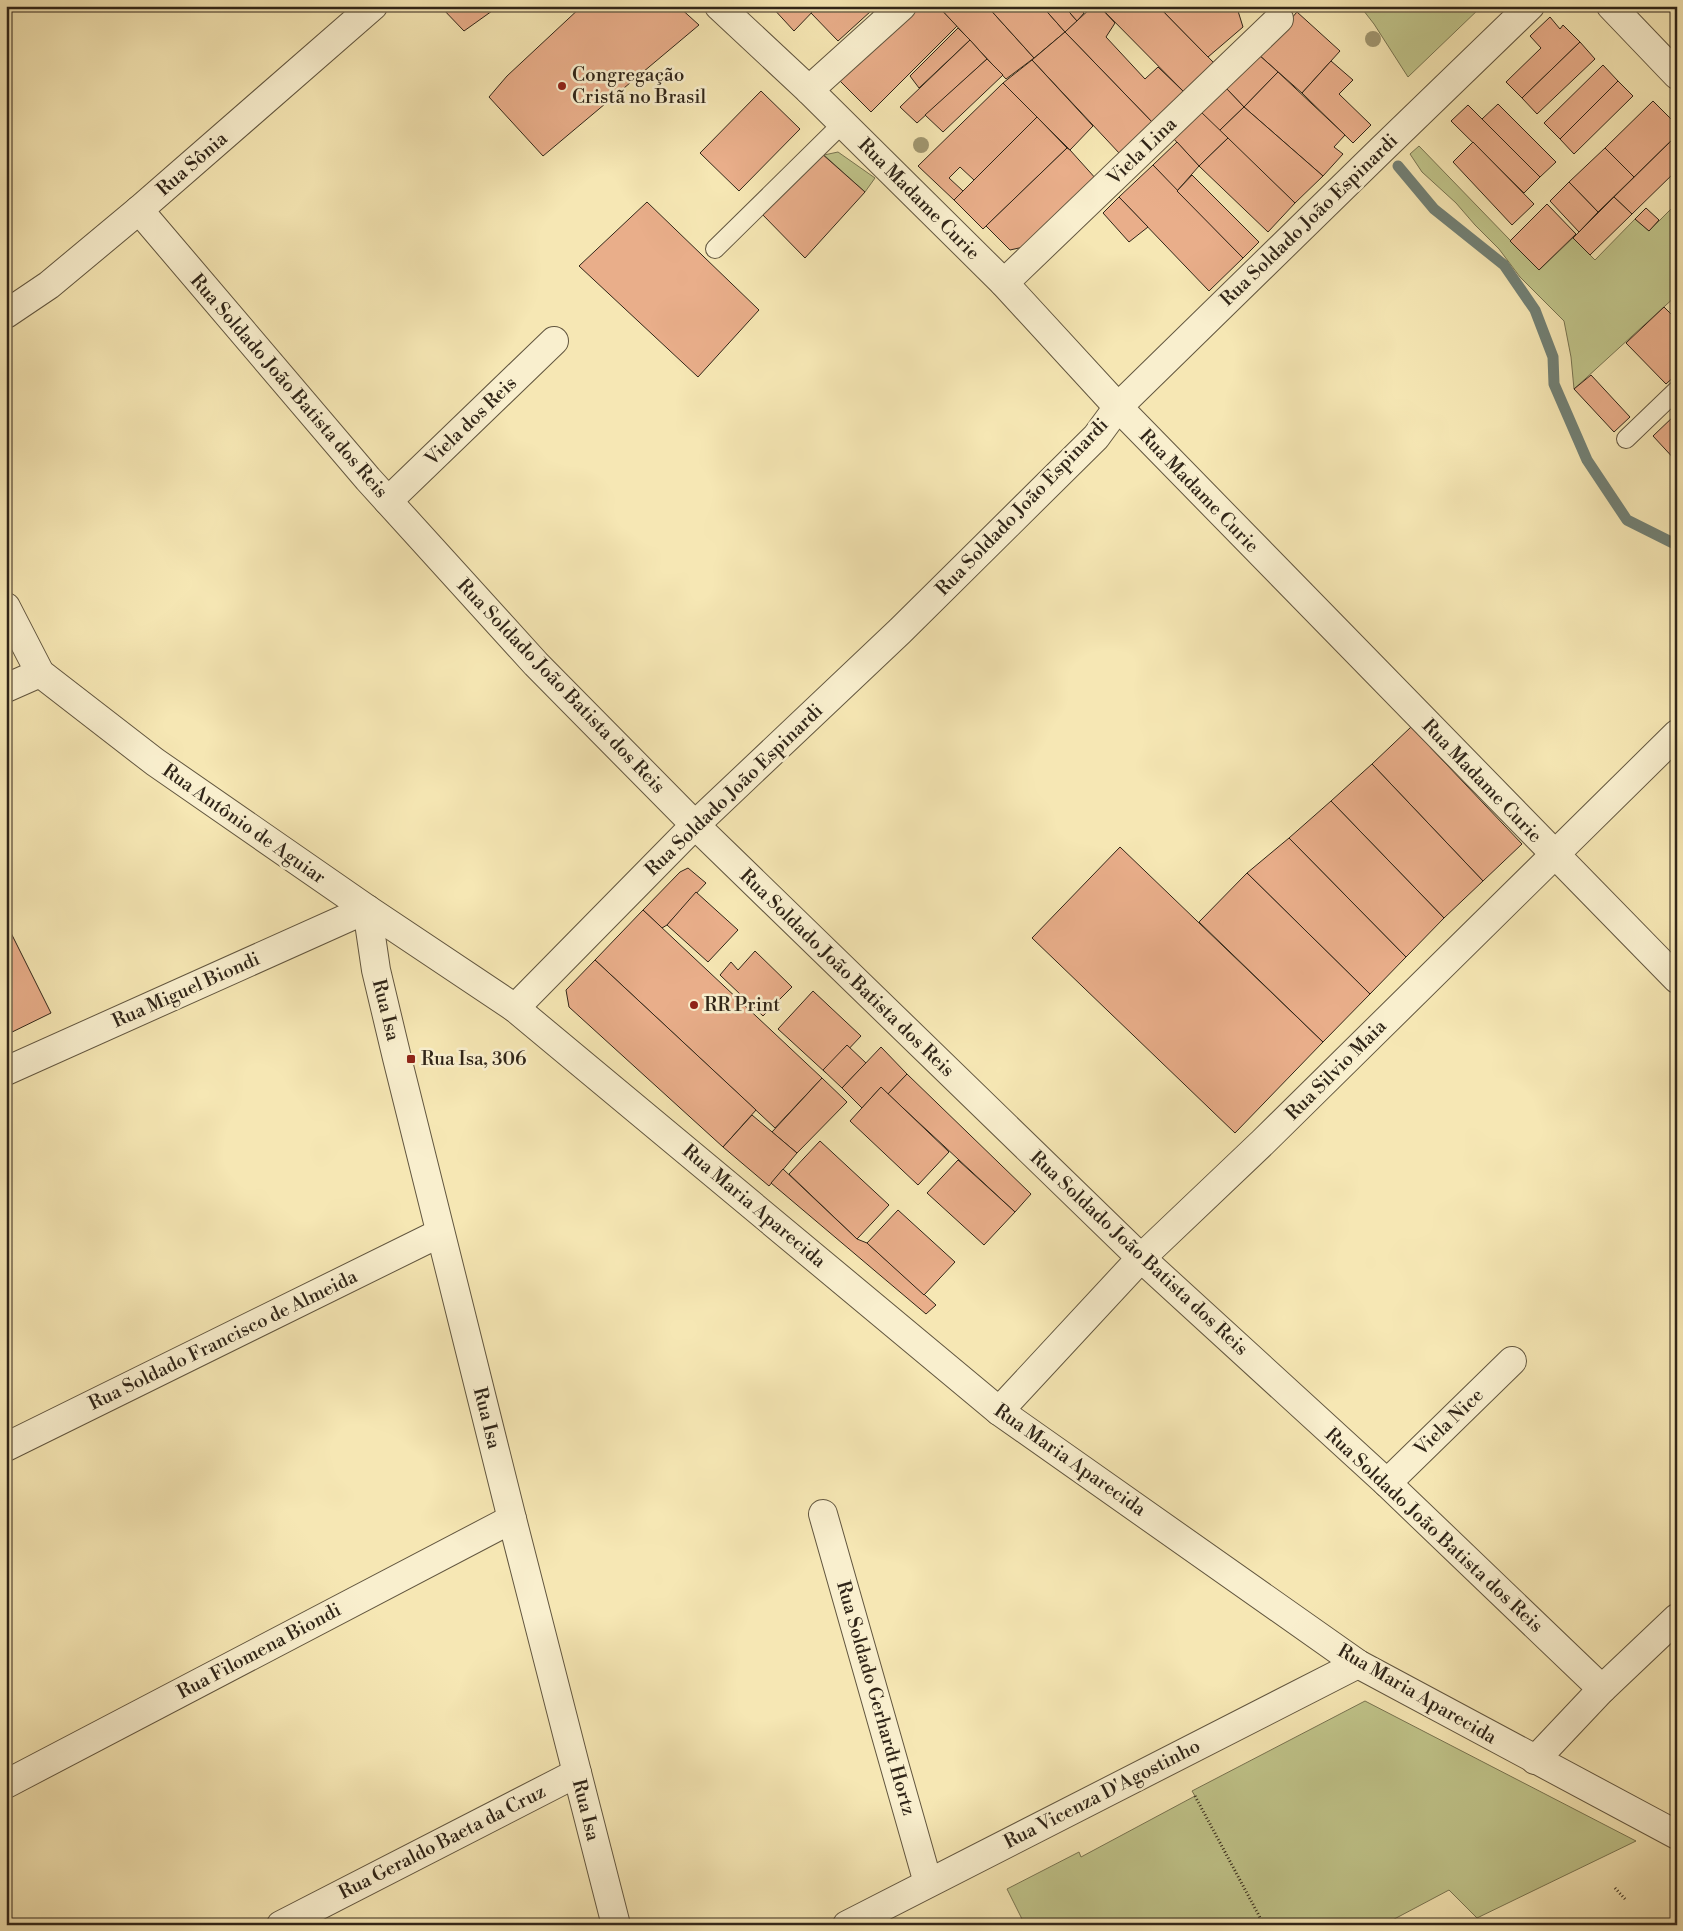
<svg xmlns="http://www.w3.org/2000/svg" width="1683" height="1931" font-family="'Libre Bodoni',serif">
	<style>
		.green { fill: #c0c48a; stroke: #787451 }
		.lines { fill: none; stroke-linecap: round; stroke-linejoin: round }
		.stream { stroke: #728176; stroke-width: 11 }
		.building { fill: #e9ae8a; stroke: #302518 }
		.service-casing { stroke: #62563f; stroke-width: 20 }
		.minor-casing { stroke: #62563f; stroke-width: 30 }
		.path { stroke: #302518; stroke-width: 3; stroke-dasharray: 1 2.5; stroke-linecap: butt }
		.service { stroke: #f9efce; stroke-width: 18 }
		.minor { stroke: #f9efce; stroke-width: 28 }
		.tree { fill: #a19771 }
		.poi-dot { fill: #8f2418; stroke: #f9efce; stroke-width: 2 }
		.labels { text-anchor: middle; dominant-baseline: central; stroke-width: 5; stroke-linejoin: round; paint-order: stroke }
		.poi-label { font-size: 19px; fill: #302518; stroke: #f9efce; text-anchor: start }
		.street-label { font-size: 19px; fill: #302518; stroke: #f9efce }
	</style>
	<rect width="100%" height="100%" fill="#f6e7b4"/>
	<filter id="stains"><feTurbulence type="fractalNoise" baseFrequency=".004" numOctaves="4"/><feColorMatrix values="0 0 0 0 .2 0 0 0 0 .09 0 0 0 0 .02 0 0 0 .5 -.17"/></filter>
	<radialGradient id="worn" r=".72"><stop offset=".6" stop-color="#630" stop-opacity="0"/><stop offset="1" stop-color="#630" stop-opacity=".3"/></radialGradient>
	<!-- green -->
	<g class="green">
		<polygon points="1360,6 1482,6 1408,77 1374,24"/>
		<polygon points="1419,146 1539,270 1573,238 1595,260 1635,219 1649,231 1677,203 1677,295 1574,389 1571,357 1564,321 1520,277 1499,249 1475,225 1456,203 1422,172 1410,154"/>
		<polygon points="838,152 875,178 865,192 824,155"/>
		<polygon points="1365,1701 1636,1841 1477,1918 1449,1890 1383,1925 1025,1925 1007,1889 1079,1852 1081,1857 1195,1796 1192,1791"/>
	</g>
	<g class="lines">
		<!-- stream -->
		<polyline class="stream" points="1398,166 1434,209 1504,265 1535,310 1553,357 1554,384 1587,460 1627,520 1677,545"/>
	</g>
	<!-- building -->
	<g class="building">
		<polygon points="440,6 499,6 464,31"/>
		<polygon points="582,6 678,6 699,25 543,156 489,97 507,76"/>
		<polygon points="771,6 818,6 794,31"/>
		<polygon points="818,6 888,6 877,17 871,11 838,41 811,13"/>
		<polygon points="915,6 938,6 957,26 871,112 840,81"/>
		<polygon points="938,6 987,6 1034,58 1006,79"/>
		<polygon points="987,6 1042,6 1065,32 1034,58"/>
		<polygon points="1042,6 1064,6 1077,21 1065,32"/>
		<polygon points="1064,6 1078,6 1084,13 1077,21"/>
		<polygon points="1093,6 1099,6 1115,23 1106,37 1145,79 1158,67 1185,93 1153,123 1065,32"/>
		<polygon points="1099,6 1158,6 1215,64 1185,93"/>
		<polygon points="1158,6 1247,6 1238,11 1243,27 1208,57"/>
		<polygon points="1297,12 1340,51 1302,93 1259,55"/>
		<polygon points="1550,17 1560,29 1563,25 1580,42 1522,98 1506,82 1541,48 1530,36"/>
		<polygon points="958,28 970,40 919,88 910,76"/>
		<polygon points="1065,32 1153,123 1120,154 1032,60"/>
		<polygon points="970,40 987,59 917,123 900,107"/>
		<polygon points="1580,42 1595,59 1537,114 1522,98"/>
		<polygon points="1259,55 1278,72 1244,107 1226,88"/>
		<polygon points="987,59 1003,75 943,132 925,115"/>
		<polygon points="1032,60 1093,126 1070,150 1003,83"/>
		<polygon points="1331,61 1353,80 1339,94 1371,125 1353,143 1302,93"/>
		<polygon points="1603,65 1618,81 1560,139 1544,123"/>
		<polygon points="1278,72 1345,135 1334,147 1343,154 1323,176 1244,107"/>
		<polygon points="1618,81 1633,96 1574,154 1560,139"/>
		<polygon points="1003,83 1037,117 974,180 960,167 949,178 963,191 954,200 918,166"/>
		<polygon points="1226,88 1244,107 1219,131 1201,113"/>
		<polygon points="761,91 800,129 739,191 700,153"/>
		<polygon points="1653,101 1677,125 1677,135 1634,177 1605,148"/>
		<polygon points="1498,104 1556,162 1540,177 1482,119"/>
		<polygon points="1468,105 1540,177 1524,193 1451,121"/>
		<polygon points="1244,107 1323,176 1295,203 1219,131"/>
		<polygon points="1200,111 1228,138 1199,166 1172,137"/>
		<polygon points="1037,117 1067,148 983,229 954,200"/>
		<polygon points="1228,138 1295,203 1268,232 1199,166"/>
		<polygon points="1674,138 1677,141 1677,170 1632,214 1614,197"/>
		<polygon points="1177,142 1199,166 1177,191 1153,165"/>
		<polygon points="1473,142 1534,204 1512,225 1453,162"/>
		<polygon points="1067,148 1070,150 1097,180 1028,246 1010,250 986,226"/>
		<polygon points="1605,148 1634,177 1598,212 1569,182"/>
		<polygon points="821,153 865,192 805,258 760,212"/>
		<polygon points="1153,165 1243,258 1209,291 1119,197"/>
		<polygon points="1192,175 1259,242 1243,258 1177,191"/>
		<polygon points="1569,182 1598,212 1579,232 1550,201"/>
		<polygon points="1119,197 1148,227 1129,242 1103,213"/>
		<polygon points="1614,197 1632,214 1590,255 1573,238"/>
		<polygon points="647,202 759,310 698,377 579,266"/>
		<polygon points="1547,204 1576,234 1539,270 1510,241"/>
		<polygon points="1646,208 1659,220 1649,231 1635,219"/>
		<polygon points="1664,307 1677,320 1677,374 1666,384 1626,343"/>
		<polygon points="1591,375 1630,417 1614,432 1574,389"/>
		<polygon points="1675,415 1677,418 1677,462 1653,436"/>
		<polygon points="1411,727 1522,844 1483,881 1372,764"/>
		<polygon points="1372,764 1483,881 1444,918 1331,801"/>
		<polygon points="1331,801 1444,918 1406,957 1289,838"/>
		<polygon points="1289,838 1406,957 1370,994 1247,873"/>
		<polygon points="1120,847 1323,1042 1235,1133 1032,938"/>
		<polygon points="688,868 706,883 667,925 662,928 643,910 680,872"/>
		<polygon points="1247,873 1370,994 1323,1042 1199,922"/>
		<polygon points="696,892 738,930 708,962 667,925"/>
		<polygon points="643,910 822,1078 775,1128 595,960"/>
		<polygon points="6,923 51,1013 6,1035"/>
		<polygon points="755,951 792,987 763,1016 720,975 731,962 738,970"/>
		<polygon points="595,960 756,1110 723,1147 569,1007 566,990"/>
		<polygon points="813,991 861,1036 826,1073 778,1029"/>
		<polygon points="847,1045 866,1063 842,1088 823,1070"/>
		<polygon points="881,1047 907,1074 888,1094 881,1087 862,1108 842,1088"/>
		<polygon points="907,1074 1031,1194 1015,1212 888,1094"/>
		<polygon points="822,1078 847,1102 797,1153 772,1132"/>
		<polygon points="881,1087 949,1152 918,1185 850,1121"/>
		<polygon points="752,1115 797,1153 769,1186 723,1147"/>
		<polygon points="820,1141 889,1205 857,1239 789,1174"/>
		<polygon points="958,1160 1015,1212 984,1245 927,1193"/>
		<polygon points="783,1169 857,1239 867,1243 936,1305 926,1314 771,1183"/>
		<polygon points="898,1210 955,1262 924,1295 867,1243"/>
	</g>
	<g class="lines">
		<defs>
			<g id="service">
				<polyline points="715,249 843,123"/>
				<polyline points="1626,439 1677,390"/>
			</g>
			<g id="minor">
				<polyline points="719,6 809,90 1004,283 1118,407 1677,979"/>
				<polyline points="1611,6 1677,75"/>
				<polyline points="809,90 902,6"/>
				<polyline points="139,210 368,479 536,664 695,825 1141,1258 1387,1483 1602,1689"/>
				<polyline points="1004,283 1279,19"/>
				<polyline points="6,314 49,285 139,210 373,6"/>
				<polyline points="388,501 554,341"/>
				<polyline points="6,607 40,673 155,762 367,909 515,1008 999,1411 1358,1664 1677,1835"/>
				<polyline points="6,688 40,673"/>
				<polyline points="515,1008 695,825 900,631 1096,437 1118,407 1380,151 1530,6"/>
				<polyline points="6,1071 367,909 376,970 397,1058 512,1519 616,1925"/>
				<polyline points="999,1411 1141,1258 1263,1142 1677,734"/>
				<polyline points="6,1447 440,1233"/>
				<polyline points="1387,1483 1512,1361"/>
				<polyline points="823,1514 928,1883"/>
				<polyline points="1535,1760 1602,1689 1677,1618"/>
				<polyline points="6,1784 512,1519"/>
				<polyline points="281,1925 577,1773"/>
				<polyline points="847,1925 1358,1664"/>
			</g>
		</defs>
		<!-- service casing -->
		<use href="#service" class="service-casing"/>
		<!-- minor casing -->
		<use href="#minor" class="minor-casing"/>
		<!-- path -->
		<g class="path">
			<polyline points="1195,1796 1264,1925"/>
			<polyline points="1615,1888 1625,1899"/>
		</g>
		<!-- service -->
		<use href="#service" class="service"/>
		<!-- minor -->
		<use href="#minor" class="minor"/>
	</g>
	<!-- trees -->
	<g class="tree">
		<circle cx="1373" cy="39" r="8"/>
		<circle cx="921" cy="145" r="8"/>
	</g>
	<!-- markers -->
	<g class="poi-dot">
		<circle cx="562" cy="86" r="5"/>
		<circle cx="694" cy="1005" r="5"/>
		<rect x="406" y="1054" width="10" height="10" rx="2.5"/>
	</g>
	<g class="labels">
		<!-- poi labels -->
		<g class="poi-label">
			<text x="572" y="75">Congregação<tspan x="572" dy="22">Cristã no Brasil</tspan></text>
			<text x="704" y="1005">RR Print</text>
			<text x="421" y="1059">Rua Isa, 306</text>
		</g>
		<!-- street labels -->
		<g class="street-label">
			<text transform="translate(1142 151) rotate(-44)">Viela Lina</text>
			<text transform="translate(192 164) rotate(-41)">Rua Sônia</text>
			<text transform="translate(919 199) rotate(45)">Rua Madame Curie</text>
			<text transform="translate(1309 220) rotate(-44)">Rua Soldado João Espinardi</text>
			<text transform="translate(289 386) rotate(49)">Rua Soldado João Batista dos Reis</text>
			<text transform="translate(471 421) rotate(-44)">Viela dos Reis</text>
			<text transform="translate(1199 491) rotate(46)">Rua Madame Curie</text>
			<text transform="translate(1022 507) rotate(-46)">Rua Soldado João Espinardi</text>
			<text transform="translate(561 686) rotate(46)">Rua Soldado João Batista dos Reis</text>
			<text transform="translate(1482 781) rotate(46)">Rua Madame Curie</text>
			<text transform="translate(734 790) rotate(-44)">Rua Soldado João Espinardi</text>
			<text transform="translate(244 824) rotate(35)">Rua Antônio de Aguiar</text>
			<text transform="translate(847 973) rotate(44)">Rua Soldado João Batista dos Reis</text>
			<text transform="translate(186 990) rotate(-24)">Rua Miguel Biondi</text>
			<text transform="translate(386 1010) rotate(76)">Rua Isa</text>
			<text transform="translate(1336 1070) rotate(-45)">Rua Silvio Maia</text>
			<text transform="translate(754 1206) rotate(40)">Rua Maria Aparecida</text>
			<text transform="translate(1139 1253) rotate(43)">Rua Soldado João Batista dos Reis</text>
			<text transform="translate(223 1340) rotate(-26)">Rua Soldado Francisco de Almeida</text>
			<text transform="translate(487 1418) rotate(76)">Rua Isa</text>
			<text transform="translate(1449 1422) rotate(-44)">Viela Nice</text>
			<text transform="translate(1070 1460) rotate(35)">Rua Maria Aparecida</text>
			<text transform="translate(1434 1530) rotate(43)">Rua Soldado João Batista dos Reis</text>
			<text transform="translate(259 1651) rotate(-28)">Rua Filomena Biondi</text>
			<text transform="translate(1417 1694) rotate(30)">Rua Maria Aparecida</text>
			<text transform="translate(876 1698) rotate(74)">Rua Soldado Gerhardt Hortz</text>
			<text transform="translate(1102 1794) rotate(-27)">Rua Vicenza D'Agostinho</text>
			<text transform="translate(586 1810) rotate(76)">Rua Isa</text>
			<text transform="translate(442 1842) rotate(-27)">Rua Geraldo Baeta da Cruz</text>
		</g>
	</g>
	<!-- margin -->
	<rect width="1683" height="1931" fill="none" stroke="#f6e7b4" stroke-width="25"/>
	<rect x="8" y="8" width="1668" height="1916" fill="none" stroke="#302518" stroke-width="2.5"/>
	<rect x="12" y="12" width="1658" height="1906" fill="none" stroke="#302518"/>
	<rect width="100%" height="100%" filter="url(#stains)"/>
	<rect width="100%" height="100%" fill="url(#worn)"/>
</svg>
